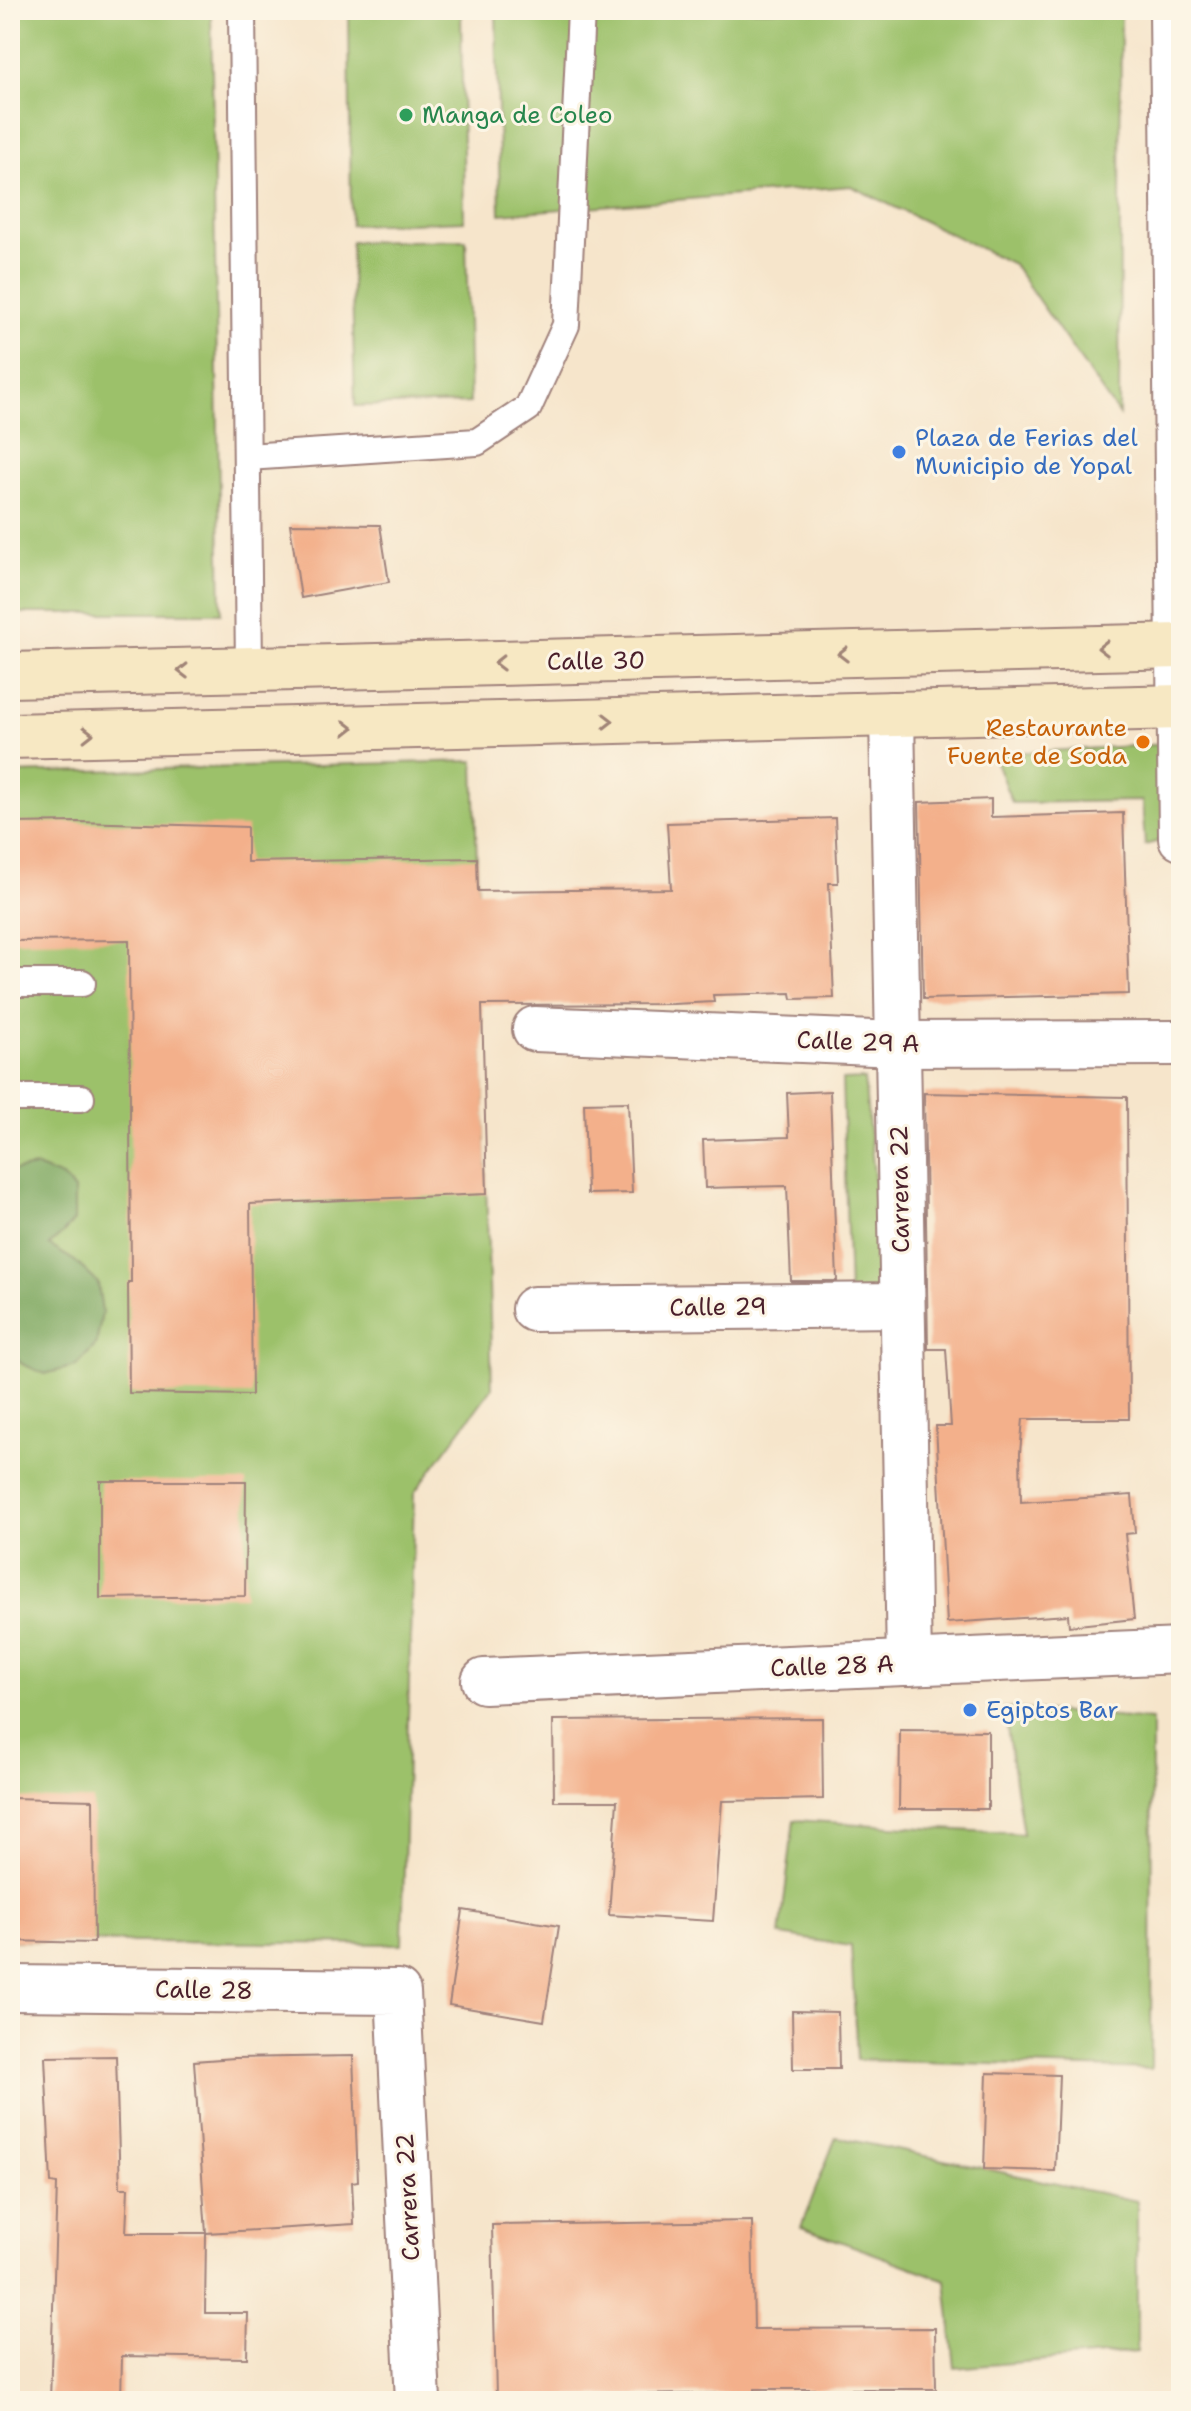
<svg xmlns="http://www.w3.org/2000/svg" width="1191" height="2411" font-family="'Shantell Sans',sans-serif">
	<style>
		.green { fill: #9cc16b; stroke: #73704b; stroke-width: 2 }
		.forest { fill: #7da75f; stroke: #646345; stroke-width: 2 }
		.building { fill: #f3b08b }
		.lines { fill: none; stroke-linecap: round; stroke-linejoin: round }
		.service-casing { stroke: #a0827b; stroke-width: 30 }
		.minor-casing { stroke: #a0827b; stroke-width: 48 }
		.secondary-casing { stroke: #a0827b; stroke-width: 48 }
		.service { stroke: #fff; stroke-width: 26 }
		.minor { stroke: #fff; stroke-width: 44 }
		.secondary { stroke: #f7e8c3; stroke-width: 44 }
		.oneway { stroke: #a08477 }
		.leisure-dot { fill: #2e9e5b; stroke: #fcf5e5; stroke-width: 3 }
		.shop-dot { fill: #3f7fe0; stroke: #fcf5e5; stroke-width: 3 }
		.food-dot { fill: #e8710a; stroke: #fcf5e5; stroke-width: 3 }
		.labels { text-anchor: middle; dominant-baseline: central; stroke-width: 6; stroke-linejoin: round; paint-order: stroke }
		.leisure-label { font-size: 24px; fill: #27864d; stroke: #fcf5e5; text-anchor: start }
		.shop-label { font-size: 24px; fill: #366cbe; stroke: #fcf5e5; text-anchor: start }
		.street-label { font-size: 24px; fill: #4a1f2b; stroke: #fcf5e5 }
		.food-label { font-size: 24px; fill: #c56008; stroke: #fcf5e5; text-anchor: end }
	</style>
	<rect width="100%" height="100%" fill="#fcf5e5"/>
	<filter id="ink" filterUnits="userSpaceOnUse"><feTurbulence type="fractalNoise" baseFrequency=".0125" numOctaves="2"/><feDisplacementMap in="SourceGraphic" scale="16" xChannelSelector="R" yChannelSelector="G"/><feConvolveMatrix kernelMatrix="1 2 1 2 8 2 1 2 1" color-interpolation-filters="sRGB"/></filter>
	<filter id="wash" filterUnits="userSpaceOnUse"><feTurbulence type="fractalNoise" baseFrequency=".006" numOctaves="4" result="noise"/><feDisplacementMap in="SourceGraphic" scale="32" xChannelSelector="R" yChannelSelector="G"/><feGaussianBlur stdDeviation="1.8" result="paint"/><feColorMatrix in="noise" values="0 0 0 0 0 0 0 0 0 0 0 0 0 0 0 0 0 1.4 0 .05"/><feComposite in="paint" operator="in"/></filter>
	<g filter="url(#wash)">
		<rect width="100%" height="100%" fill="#f6e5cb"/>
		<!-- green -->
		<g class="green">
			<polygon points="10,10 211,10 221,613 10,613"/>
			<polygon points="349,10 461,10 464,221 351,225"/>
			<polygon points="496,10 1121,10 1119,415 1013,264 851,186 500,214"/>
			<polygon points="466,240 470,403 355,406 351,242"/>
			<polygon points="1168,744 1171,838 1145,845 1142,801 1012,803 993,754"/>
			<polygon points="474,761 492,1388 414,1493 402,1944 10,1941 10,773"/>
			<polygon points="864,1079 887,1297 849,1295 842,1080"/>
			<polygon points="1004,1708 1152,1720 1151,2069 857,2060 851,1946 780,1935 794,1820 1023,1834"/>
			<polygon points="836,2137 1137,2201 1137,2352 955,2368 946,2280 801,2227"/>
		</g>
		<!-- forest -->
		<polygon class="forest" points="36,1167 62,1177 74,1190 74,1221 63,1233 49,1245 75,1261 98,1283 102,1313 96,1345 76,1366 45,1374 22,1364 10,1351 10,1171"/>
		<g id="blocks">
			<!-- building -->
			<g class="building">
				<polygon points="290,524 380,525 389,582 301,598"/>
				<polygon points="991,799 991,817 1123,813 1129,994 923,999 919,802"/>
				<polygon points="835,818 838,883 829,883 834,998 792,999 791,993 713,995 714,1002 672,1004 482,1005 487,1194 250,1204 252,1395 129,1393 128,1282 131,1282 129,940 10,941 10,823 78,822 247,827 247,862 477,858 478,891 671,889 667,823"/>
				<polygon points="830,1091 837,1281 791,1281 787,1186 705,1188 703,1140 789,1137 787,1093"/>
				<polygon points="924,1093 1127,1097 1129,1419 1023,1419 1020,1453 1021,1502 1132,1495 1135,1533 1125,1534 1134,1619 1069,1626 1068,1615 947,1623 936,1426 951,1426 946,1349 928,1349"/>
				<polygon points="628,1102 632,1193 587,1194 584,1103"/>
				<polygon points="100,1481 246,1481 245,1596 100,1598"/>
				<polygon points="822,1718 823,1799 722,1801 713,1921 609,1915 617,1801 554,1801 553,1720"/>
				<polygon points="900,1730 988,1731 988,1809 899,1809"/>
				<polygon points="10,1798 93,1800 94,1943 10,1941"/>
				<polygon points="463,1910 559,1926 544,2021 449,2005"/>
				<polygon points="792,2011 838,2012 839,2069 793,2069"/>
				<polygon points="116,2056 120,2188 128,2188 126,2233 206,2233 194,2061 235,2058 353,2056 358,2181 352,2182 354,2224 206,2233 205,2313 248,2313 247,2358 122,2356 121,2401 50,2401 57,2184 51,2183 45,2057"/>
				<polygon points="987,2073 1059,2075 1055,2171 984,2169"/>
				<polygon points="752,2221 754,2329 935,2328 936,2389 755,2389 755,2393 496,2397 492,2225"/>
			</g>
		</g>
	</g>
	<g filter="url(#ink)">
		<use href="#blocks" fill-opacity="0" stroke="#a0827b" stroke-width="2"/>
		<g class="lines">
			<defs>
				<g id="service">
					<polyline points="242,10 249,670"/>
					<polyline points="247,457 477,442 528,408 566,325 581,10"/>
					<polyline points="10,983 82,983"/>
					<polyline points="10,1098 81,1098"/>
				</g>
				<g id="minor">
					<polyline points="1172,10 1181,838"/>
					<polyline points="892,714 909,1663"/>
					<polyline points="535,1029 897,1044 1181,1043"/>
					<polyline points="534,1309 902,1305"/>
					<polyline points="484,1681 1181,1651"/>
					<polyline points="10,1988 398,1992 418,2401"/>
				</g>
				<g id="secondary">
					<polyline points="10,675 1181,646"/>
					<polyline points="10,736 1181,707"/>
				</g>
			</defs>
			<!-- service casing -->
			<use href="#service" class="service-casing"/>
			<!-- minor casing -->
			<use href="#minor" class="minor-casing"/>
			<!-- secondary casing -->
			<use href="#secondary" class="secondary-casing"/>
			<!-- service -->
			<use href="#service" class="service"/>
			<!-- minor -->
			<use href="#minor" class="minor"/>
			<!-- secondary -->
			<use href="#secondary" class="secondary"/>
		</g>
		<!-- one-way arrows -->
		<defs><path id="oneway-chevron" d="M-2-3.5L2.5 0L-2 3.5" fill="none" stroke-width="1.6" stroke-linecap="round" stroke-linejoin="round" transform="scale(2)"/></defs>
		<g class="oneway">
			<use href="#oneway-chevron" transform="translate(1103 648) rotate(179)"/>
			<use href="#oneway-chevron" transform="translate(843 654) rotate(179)"/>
			<use href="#oneway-chevron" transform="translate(499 663) rotate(179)"/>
			<use href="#oneway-chevron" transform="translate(183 671) rotate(179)"/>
			<use href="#oneway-chevron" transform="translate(608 721) rotate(-1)"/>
			<use href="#oneway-chevron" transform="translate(348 728) rotate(-1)"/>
			<use href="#oneway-chevron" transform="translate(88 734) rotate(-1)"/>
		</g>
	</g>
	<!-- markers -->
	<circle class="leisure-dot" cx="406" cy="115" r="8"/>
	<g class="shop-dot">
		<circle cx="899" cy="452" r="8"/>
		<circle cx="970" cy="1710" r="8"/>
	</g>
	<circle class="food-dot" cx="1143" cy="742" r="8"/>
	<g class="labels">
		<!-- leisure labels -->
		<g class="leisure-label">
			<text x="422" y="115">Manga de Coleo</text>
		</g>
		<!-- shop labels -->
		<g class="shop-label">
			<text x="915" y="438">Plaza de Ferias del<tspan x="915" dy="28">Municipio de Yopal</tspan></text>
			<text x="986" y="1710">Egiptos Bar</text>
		</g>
		<!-- street labels -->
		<g class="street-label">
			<text transform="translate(596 661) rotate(-1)">Calle 30</text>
			<text transform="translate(858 1042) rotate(2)">Calle 29 A</text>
			<text transform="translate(900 1189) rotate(-91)">Carrera 22</text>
			<text transform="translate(718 1307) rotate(-1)">Calle 29</text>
			<text transform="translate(832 1666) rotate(-2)">Calle 28 A</text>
			<text transform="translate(204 1990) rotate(1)">Calle 28</text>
			<text transform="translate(408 2197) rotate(-93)">Carrera 22</text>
		</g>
		<!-- food labels -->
		<g class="food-label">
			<text x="1127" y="728">Restaurante<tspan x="1127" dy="28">Fuente de Soda</tspan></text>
		</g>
	</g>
	<!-- margin -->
	<rect width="1191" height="2411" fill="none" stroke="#fcf5e5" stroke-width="40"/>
</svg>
